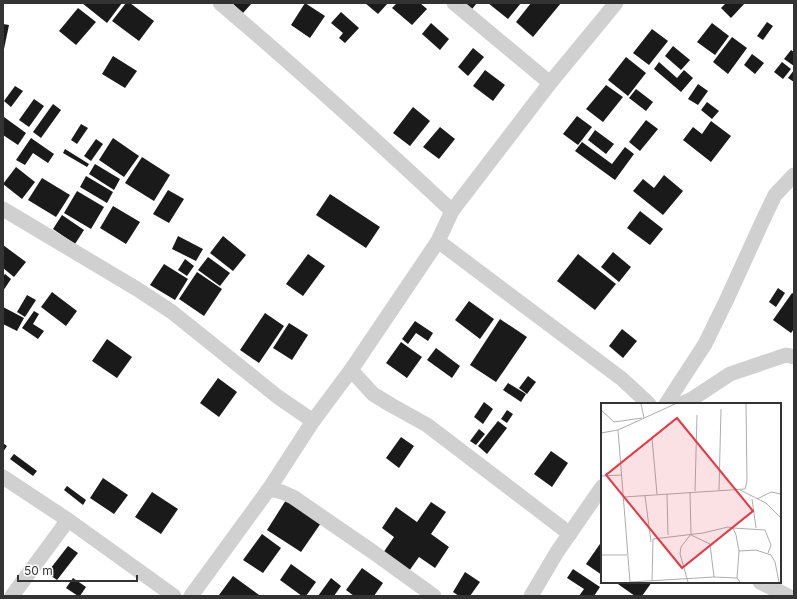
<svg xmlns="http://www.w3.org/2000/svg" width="797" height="599" font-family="Inter,sans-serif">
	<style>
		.building { fill: #1a1a1a }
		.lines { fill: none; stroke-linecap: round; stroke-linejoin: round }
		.street { stroke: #d0d0d0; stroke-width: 15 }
		.inset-road { fill: none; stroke: #adadad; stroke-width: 1 }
		.view { fill: #e63946; fill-opacity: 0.15; stroke: #e63946; stroke-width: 2 }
		.inset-edge { fill: none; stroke: #333; stroke-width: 2 }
	</style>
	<rect width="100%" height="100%" fill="#fff"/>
	<!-- building -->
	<g class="building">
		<polygon points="82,3 122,3 107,23"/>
		<polygon points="126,3 130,3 154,21 139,41 112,21"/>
		<polygon points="232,3 252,3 243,13"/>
		<polygon points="305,3 325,16 310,38 291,25"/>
		<polygon points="365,3 388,3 378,14"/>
		<polygon points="397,3 420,3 427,9 412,25 392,8"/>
		<polygon points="465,3 477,3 472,9"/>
		<polygon points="488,3 521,3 508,19"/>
		<polygon points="531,3 561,3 533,37 516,22"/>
		<polygon points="726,3 745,3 731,18 721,8"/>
		<polygon points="78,8 96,22 76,45 59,31"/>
		<polygon points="341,12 359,28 345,43 339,38 343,33 331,23"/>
		<polygon points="767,22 773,26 763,40 757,36"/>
		<polygon points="431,23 449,39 440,50 422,34"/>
		<polygon points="712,23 729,36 715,55 697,42"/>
		<polygon points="3,24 9,25 4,49 3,49"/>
		<polygon points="652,29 668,41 649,65 633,53"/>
		<polygon points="732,37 747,48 728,74 713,62"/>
		<polygon points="673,46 690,60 681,70 665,56"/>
		<polygon points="473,48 484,57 468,76 458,67"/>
		<polygon points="791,50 794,52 794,66 784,59"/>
		<polygon points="752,54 764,63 755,74 744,65"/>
		<polygon points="113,56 137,71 125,88 102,74"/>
		<polygon points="626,57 646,73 628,96 608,80"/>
		<polygon points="659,62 677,78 684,70 693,78 681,92 654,69"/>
		<polygon points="782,62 791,69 783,79 774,72"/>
		<polygon points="485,70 505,85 493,101 473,86"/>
		<polygon points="794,70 794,82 788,78"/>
		<polygon points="698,84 708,91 698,105 688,99"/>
		<polygon points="606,85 623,97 603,122 586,109"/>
		<polygon points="15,86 23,91 11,107 4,101"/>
		<polygon points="636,89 653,102 646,111 629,98"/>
		<polygon points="34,99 44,106 29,127 19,120"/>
		<polygon points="707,102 719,111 712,119 701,110"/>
		<polygon points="53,104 61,110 41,138 33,132"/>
		<polygon points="413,107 430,121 410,146 393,133"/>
		<polygon points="577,116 592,127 578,145 563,134"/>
		<polygon points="4,117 26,133 18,145 3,135"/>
		<polygon points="646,120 658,129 640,151 629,142"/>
		<polygon points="711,121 731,136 711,162 683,140 693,127 702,134"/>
		<polygon points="81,124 88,128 77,144 71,140"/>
		<polygon points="440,127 455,139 439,159 423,147"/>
		<polygon points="595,130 614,144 606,154 588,140"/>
		<polygon points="31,138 54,154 48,163 33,153 25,165 16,160"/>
		<polygon points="113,138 139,156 124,177 99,160"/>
		<polygon points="96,139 103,144 91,161 84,156"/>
		<polygon points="582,142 612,164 625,147 634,154 615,180 575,151"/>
		<polygon points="65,149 89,164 87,167 63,153"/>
		<polygon points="142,157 170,175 154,201 125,183"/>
		<polygon points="95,164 120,179 114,190 89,174"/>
		<polygon points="16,167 35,182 22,199 3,184"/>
		<polygon points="664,175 683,191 663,215 633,191 643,179 654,188"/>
		<polygon points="86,176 113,192 107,203 80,187"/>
		<polygon points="42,178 70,195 56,217 28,200"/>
		<polygon points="168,190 184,199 169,223 153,214"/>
		<polygon points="77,191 104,207 91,229 64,213"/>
		<polygon points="330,194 380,227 366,248 316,215"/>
		<polygon points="113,206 140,222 126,244 100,228"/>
		<polygon points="640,211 663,229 650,245 627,228"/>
		<polygon points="62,215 84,230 75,244 53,229"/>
		<polygon points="178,236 203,249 196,261 172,249"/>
		<polygon points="223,236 246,255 233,271 210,253"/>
		<polygon points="3,245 26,262 14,277 3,268"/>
		<polygon points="613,252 631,267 619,282 601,267"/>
		<polygon points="308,254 325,266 303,296 286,284"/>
		<polygon points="578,254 616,284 595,310 557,281"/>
		<polygon points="208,257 230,273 220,286 198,270"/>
		<polygon points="185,259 194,266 187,276 178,270"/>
		<polygon points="164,264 188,279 175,300 150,285"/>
		<polygon points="197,272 222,289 204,316 179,299"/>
		<polygon points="5,274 11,279 3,291 3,276"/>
		<polygon points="778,288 785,293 776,307 769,302"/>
		<polygon points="52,292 77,311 66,326 41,307"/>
		<polygon points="792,293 794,294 794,329 791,333 773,320"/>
		<polygon points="27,295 36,300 25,317 17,312"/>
		<polygon points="469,301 494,319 480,339 455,320"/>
		<polygon points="3,307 24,318 17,331 3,324"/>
		<polygon points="34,311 39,314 33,324 44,331 38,339 22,328"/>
		<polygon points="265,313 284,326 259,363 240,350"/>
		<polygon points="500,319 527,337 496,382 470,365"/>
		<polygon points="415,321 433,333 428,341 416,333 408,344 402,339"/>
		<polygon points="289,323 308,335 292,360 273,348"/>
		<polygon points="622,329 637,341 623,358 609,346"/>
		<polygon points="107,339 132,357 117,378 92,361"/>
		<polygon points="401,342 422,357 407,378 386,363"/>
		<polygon points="436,348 460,366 452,378 427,360"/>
		<polygon points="528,376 536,382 527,394 519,388"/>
		<polygon points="218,378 237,392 219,417 200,403"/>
		<polygon points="508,383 526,394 521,402 503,390"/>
		<polygon points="484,402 493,409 483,424 474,417"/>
		<polygon points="507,410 513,414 507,423 501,419"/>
		<polygon points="498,421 507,428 487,454 478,446"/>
		<polygon points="479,429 485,434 476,445 470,441"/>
		<polygon points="401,437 414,446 399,468 386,458"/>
		<polygon points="3,443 7,446 3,452"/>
		<polygon points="551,451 568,463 552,487 534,474"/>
		<polygon points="14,454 37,471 33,476 10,459"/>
		<polygon points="103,478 128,495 114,514 90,498"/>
		<polygon points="67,486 86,500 83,505 64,490"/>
		<polygon points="152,492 178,509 161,534 135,517"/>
		<polygon points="286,500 321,523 301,552 267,530"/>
		<polygon points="431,502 446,512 431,534 449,547 435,568 419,557 409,571 383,553 394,537 382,528 396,507 417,522"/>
		<polygon points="262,534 281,548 263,573 243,560"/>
		<polygon points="602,541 602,575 586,564"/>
		<polygon points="68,546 78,553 57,580 47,573"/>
		<polygon points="291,564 316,582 306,596 302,596 280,580"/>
		<polygon points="362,568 383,583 374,596 354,596 346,590"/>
		<polygon points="573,569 600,587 594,596 579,596 584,589 567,578"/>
		<polygon points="465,572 480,582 470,596 459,596 453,592"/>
		<polygon points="233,576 259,595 258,596 221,596 219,595"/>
		<polygon points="73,578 86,587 80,596 78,596 66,588"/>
		<polygon points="331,578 341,586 334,596 318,596"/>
		<polygon points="615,582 652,582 642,596 635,596"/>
	</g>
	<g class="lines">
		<!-- street -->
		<g class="street">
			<path d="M220 3C299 70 376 140 452 211"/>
			<polyline points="454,3 550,83"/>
			<polyline points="3,209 137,289 172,312 278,397 313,421"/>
			<polyline points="438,241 622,379 649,404"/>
			<polyline points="351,370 373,394 391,405 427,425 570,534"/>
			<polyline points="666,404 705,344 727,299 763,220 775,195 794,175"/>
			<polyline points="681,404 692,399 730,374 786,355 794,357"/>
			<polyline points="3,477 68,520 174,596"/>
			<polyline points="269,489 282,492 293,497 373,552 434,596"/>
			<polyline points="760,582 788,596"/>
			<polyline points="12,596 68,520"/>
			<polyline points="191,596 269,489 313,421 351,370 438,241 452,211 550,83 616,3"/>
			<polyline points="531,596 557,552 602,487"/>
		</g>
	</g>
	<!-- overview -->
	<g transform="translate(601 403)">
		<rect width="180" height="180" fill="#fff"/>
		<path class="inset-road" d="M40 1 43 15M0 7 13 19 41 15M17 27 29 179M0 30 17 27 74 1M51 35 56 91M0 73 21 72M118 87 120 6M139 87 165 100 180 115M94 88 96 12M66 91 67 132M44 93 50 139M23 94 144 86 146 78 145 1M151 96 155 125M156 96 170 89 180 91M132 125 164 127 170 142 167 150M90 132 109 141 113 174M138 148 155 147 170 152 174 159 178 179M0 152H26M51 178 52 136 102 130 127 124 132 125 135 132 138 148 136 175M29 179 113 174 136 175 139 179M87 179 79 151 80 144 90 131 89 89"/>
		<path class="view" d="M76 15 152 108 81 165 5 72Z"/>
		<rect width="180" height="180" class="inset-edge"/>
	</g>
	<!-- border -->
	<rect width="797" height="599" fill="none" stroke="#333333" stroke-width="8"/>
	<!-- scale -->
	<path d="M18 575v6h119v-6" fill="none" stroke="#333333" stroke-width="2"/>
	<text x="24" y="575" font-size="12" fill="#333333" stroke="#ffffff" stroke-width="3" paint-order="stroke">50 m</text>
</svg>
